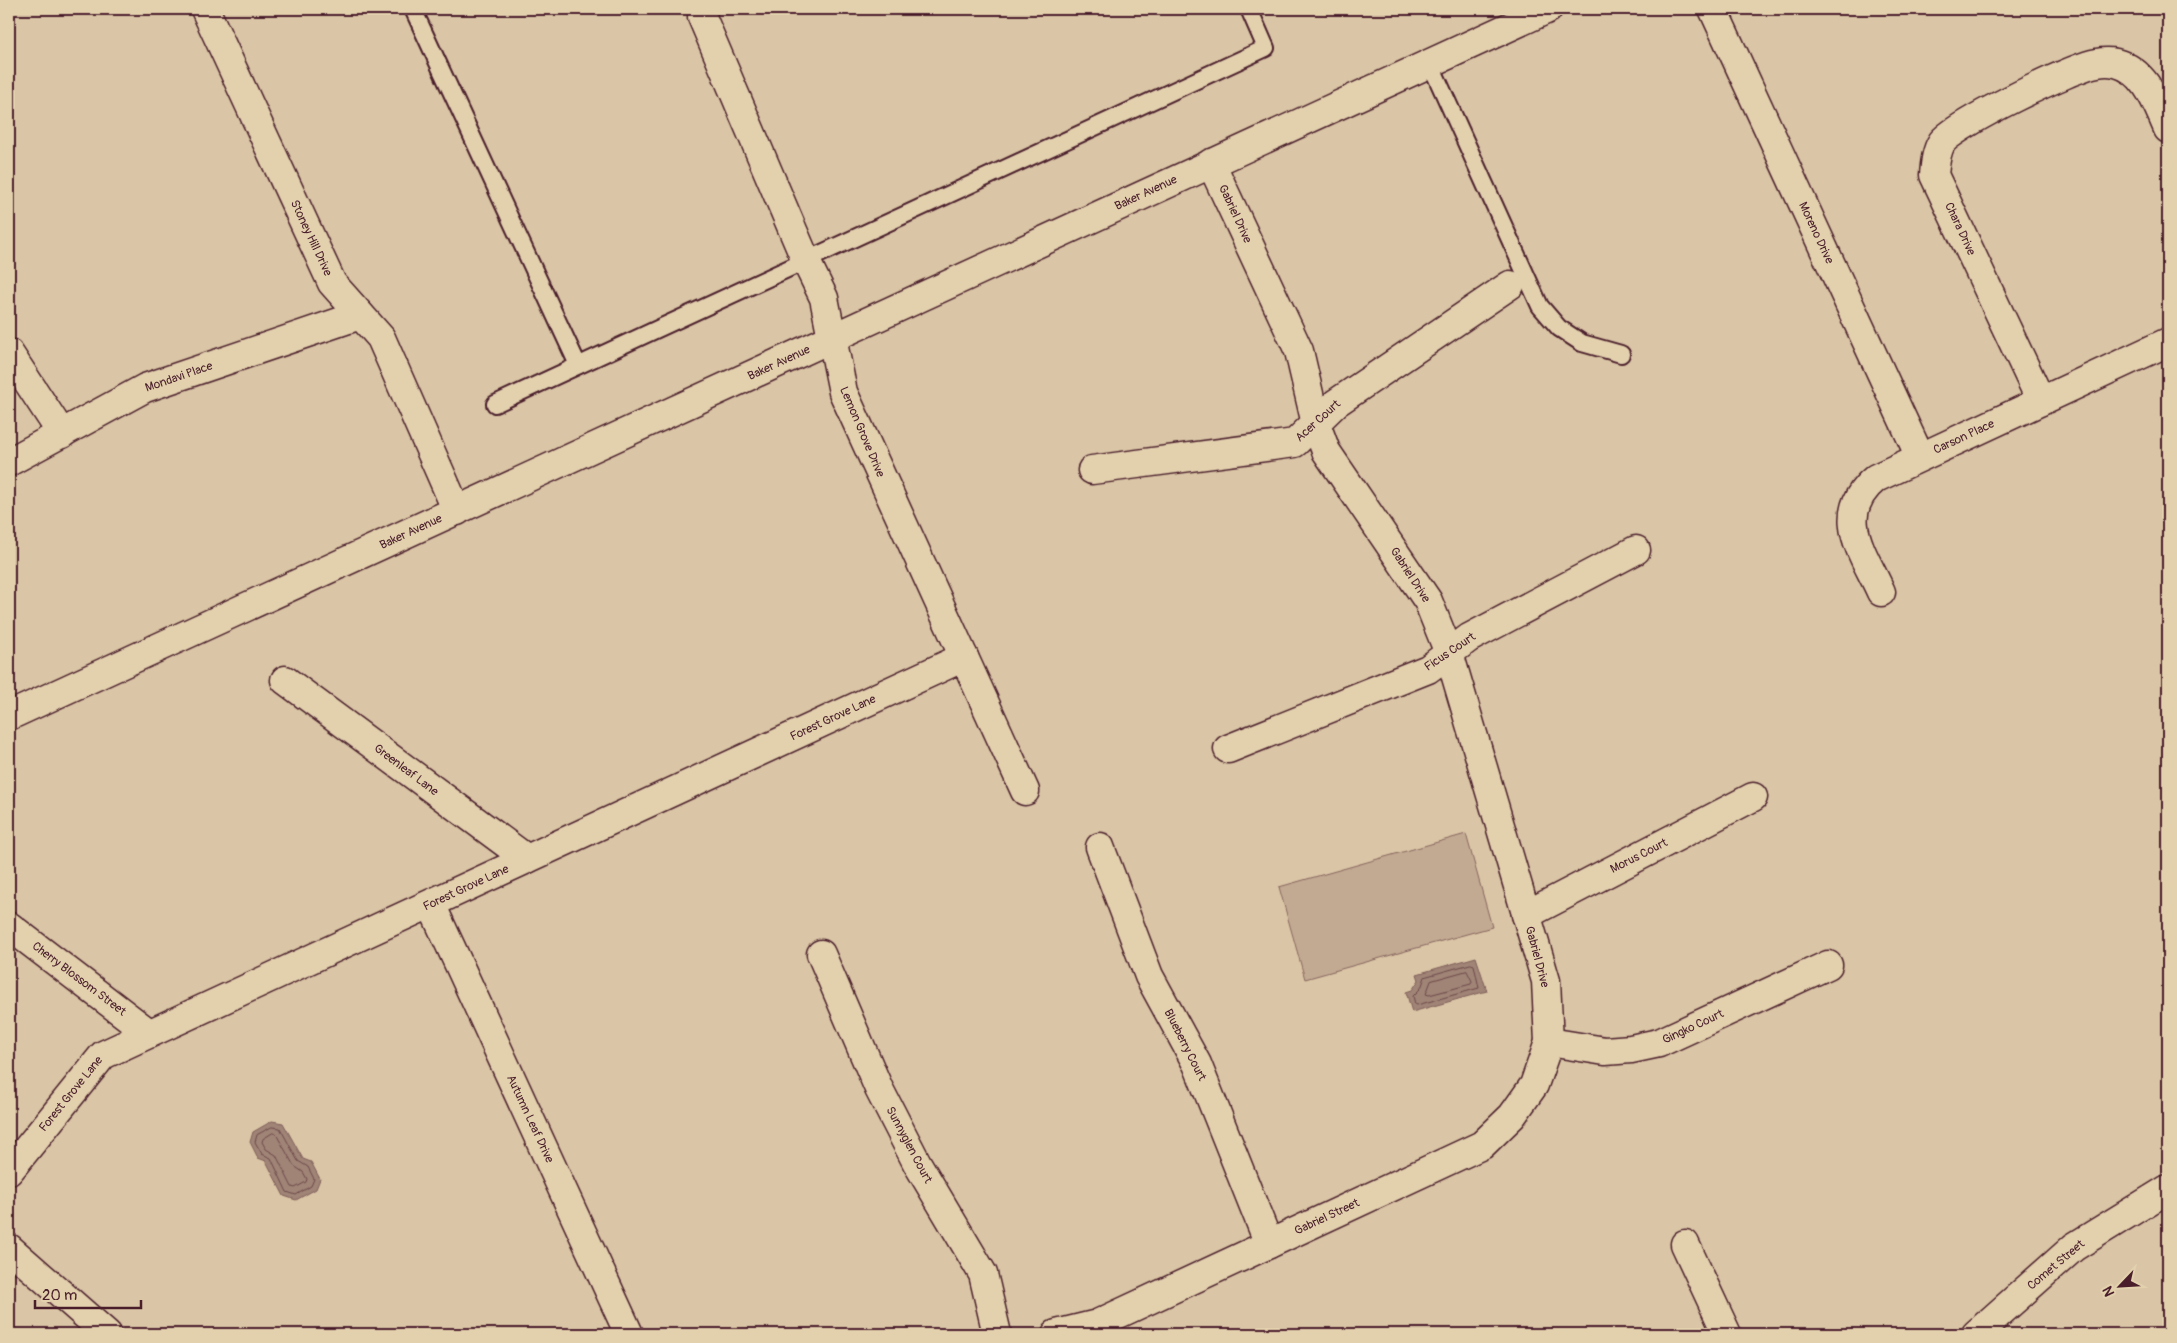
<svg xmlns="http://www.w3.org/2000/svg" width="2177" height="1343" font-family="Pangolin,sans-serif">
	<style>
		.green { fill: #c2aa92; stroke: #86645e }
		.water { fill: #a08476; stroke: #7e5c58 }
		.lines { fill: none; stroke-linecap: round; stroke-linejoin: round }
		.shore { stroke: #6c4749; stroke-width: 1 }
		.service-casing { stroke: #4a1f2b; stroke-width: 20 }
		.minor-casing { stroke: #4a1f2b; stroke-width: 31 }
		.tertiary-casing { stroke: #4a1f2b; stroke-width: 31 }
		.service { stroke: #e3d1ae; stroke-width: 16 }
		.minor { stroke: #e3d1ae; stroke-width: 28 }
		.tertiary { stroke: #e3d1ae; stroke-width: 28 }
		.labels { text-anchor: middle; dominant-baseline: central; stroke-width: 4.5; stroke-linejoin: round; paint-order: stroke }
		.street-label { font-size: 12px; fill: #4a1f2b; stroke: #e3d1ae }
	</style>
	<rect width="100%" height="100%" fill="#dac6a6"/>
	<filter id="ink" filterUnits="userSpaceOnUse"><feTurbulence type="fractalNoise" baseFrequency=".02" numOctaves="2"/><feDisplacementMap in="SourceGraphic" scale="10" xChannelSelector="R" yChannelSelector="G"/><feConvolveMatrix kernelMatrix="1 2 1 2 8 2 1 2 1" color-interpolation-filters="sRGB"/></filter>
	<g filter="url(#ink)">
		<!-- green -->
		<polygon class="green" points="1466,834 1492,927 1305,979 1279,887"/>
		<!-- water -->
		<g class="water">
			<polygon points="1476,957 1487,991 1412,1012 1406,992 1412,990 1419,980 1417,974"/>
			<polygon points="272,1121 283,1123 303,1159 311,1162 320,1179 316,1189 296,1200 284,1196 266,1161 258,1158 250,1142 253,1132"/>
		</g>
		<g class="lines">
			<!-- shore -->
			<g class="shore">
				<polygon points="1471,964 1474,965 1479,988 1417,1005 1415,1004 1413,996 1421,988 1425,977"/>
				<polygon points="1467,971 1472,981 1471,984 1429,995 1426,994 1431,981"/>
				<polygon points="272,1127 280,1128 298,1161 308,1167 314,1179 311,1186 296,1195 287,1192 271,1158 262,1154 255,1142 257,1135"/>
				<polygon points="273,1133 276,1134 294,1166 303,1172 307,1179 306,1182 295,1188 292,1187 276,1155 266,1149 262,1142 263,1139"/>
			</g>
			<defs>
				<g id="service">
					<polyline points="413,9 578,365"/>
					<polyline points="1430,63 1540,306 1559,328 1582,343 1621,354"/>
					<polyline points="495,404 1266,48 1249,9"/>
				</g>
				<g id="minor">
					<polyline points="205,9 332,283 381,338 457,511"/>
					<polyline points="703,9 702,17 806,261 824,298 843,392 1025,791"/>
					<polyline points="1713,9 1920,457"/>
					<polyline points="9,353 62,434"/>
					<path d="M2041 401 1934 175C1935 164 1936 151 1942 142 1955 124 2073 67 2097 63 2102 62 2111 62 2116 63 2147 71 2157 105 2168 129"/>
					<polyline points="9,462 145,388 360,315"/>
					<polyline points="1092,470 1295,443 1336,403 1510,285"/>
					<path d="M1881 592C1863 552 1832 514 1876 478L2168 342"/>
					<polyline points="285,680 527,859"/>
					<polyline points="1228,749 1428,669 1469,638 1636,550"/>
					<polyline points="1100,847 1149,976 1197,1064 1269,1244"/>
					<polyline points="431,904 629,1334"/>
					<polyline points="1526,915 1753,797"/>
					<polyline points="9,926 149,1033"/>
					<polyline points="821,954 879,1089 917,1163 983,1274 997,1334"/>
					<polyline points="1549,1042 1605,1051 1631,1049 1659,1043 1828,965"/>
					<polyline points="9,1171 103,1055 964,657"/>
					<polyline points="1685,1244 1727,1334"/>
					<polyline points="9,1248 107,1334"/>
					<polyline points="1056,1334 1097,1324 1482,1145 1512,1116 1534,1085 1549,1042 1546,981 1449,653 1428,601 1326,451 1316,424 1299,351 1211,163"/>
					<polyline points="1976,1334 2074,1247 2168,1189"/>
				</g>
				<polyline id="tertiary" points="9,716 1548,9"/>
			</defs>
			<!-- service casing -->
			<use href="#service" class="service-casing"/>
			<!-- minor casing -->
			<use href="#minor" class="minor-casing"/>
			<!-- tertiary casing -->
			<use href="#tertiary" class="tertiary-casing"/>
			<!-- service -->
			<use href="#service" class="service"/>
			<!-- minor -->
			<use href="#minor" class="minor"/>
			<!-- tertiary -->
			<use href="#tertiary" class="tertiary"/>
		</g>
	</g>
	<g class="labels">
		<!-- street labels -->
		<g class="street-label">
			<text transform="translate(1146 193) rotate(-25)">Baker Avenue</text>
			<text transform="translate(1235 214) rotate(65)">Gabriel Drive</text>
			<text transform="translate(1960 229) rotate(65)">Chara Drive</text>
			<text transform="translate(1816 233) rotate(65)">Moreno Drive</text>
			<text transform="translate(311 238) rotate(65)">Stoney Hill Drive</text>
			<text transform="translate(779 363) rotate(-25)">Baker Avenue</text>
			<text transform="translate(179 377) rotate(-19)">Mondavi Place</text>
			<text transform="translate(1318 421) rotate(-42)">Acer Court</text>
			<text transform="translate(862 432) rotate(67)">Lemon Grove Drive</text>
			<text transform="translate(1964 437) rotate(-25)">Carson Place</text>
			<text transform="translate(411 532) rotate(-25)">Baker Avenue</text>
			<text transform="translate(1410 575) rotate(57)">Gabriel Drive</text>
			<text transform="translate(1450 652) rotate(-34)">Ficus Court</text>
			<text transform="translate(833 718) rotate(-25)">Forest Grove Lane</text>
			<text transform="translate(406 770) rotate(37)">Greenleaf Lane</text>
			<text transform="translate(1639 856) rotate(-27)">Morus Court</text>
			<text transform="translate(466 888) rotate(-25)">Forest Grove Lane</text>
			<text transform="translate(1537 957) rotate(75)">Gabriel Drive</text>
			<text transform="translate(79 979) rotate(37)">Cherry Blossom Street</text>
			<text transform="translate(1693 1027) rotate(-25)">Gingko Court</text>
			<text transform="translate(1185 1045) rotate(63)">Blueberry Court</text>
			<text transform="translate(71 1094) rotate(-51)">Forest Grove Lane</text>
			<text transform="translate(530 1119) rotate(65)">Autumn Leaf Drive</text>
			<text transform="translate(909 1145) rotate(62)">Sunnyglen Court</text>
			<text transform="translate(1327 1217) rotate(-25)">Gabriel Street</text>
			<text transform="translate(2056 1265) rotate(-40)">Comet Street</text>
		</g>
	</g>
	<!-- margin -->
	<rect width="2177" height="1343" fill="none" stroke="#e3d1ae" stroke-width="30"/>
	<rect x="15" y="15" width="2147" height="1313" fill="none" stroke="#4a1f2b" stroke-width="2" filter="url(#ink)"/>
	<!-- north arrow -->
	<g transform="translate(2120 1286) rotate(245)" stroke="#e3d1ae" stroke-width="4" paint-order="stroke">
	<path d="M0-4L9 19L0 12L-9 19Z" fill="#4a1f2b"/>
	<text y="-8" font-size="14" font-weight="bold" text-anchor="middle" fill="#4a1f2b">N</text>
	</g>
	<!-- scale -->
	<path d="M35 1300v8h106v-8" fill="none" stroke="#4a1f2b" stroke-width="2.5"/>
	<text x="42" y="1300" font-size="15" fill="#4a1f2b" stroke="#e3d1ae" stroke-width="4" paint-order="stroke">20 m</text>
</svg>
